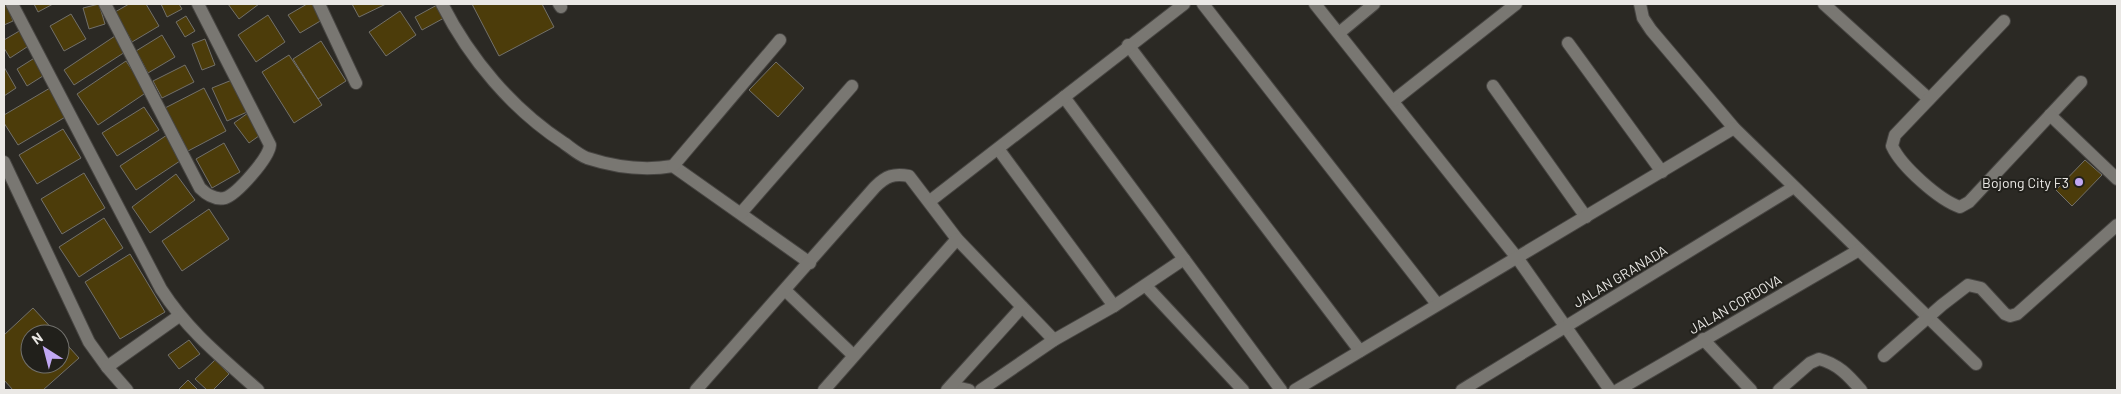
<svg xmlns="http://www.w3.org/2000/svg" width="2121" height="394" font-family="Barlow,sans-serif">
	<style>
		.building { fill: #4c3c0a; stroke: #72706a }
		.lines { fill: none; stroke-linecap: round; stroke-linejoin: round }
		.street-casing { stroke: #474542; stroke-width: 14 }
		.street { stroke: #797772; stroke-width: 12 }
		.poi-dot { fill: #c1a8f3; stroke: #21201b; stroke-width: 2 }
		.labels { text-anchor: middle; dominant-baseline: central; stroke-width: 4; stroke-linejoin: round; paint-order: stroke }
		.poi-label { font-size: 14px; fill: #eae8e5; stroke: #21201b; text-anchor: end }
		.street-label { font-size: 14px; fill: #eae8e5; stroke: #21201b }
	</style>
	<rect width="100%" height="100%" fill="#2b2924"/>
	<!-- building -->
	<g class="building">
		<polygon points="4,4 7,4 13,21 4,25"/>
		<polygon points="34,4 53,4 38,12"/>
		<polygon points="99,4 105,24 89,29 83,8"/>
		<polygon points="129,4 146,4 159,26 132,42 115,12"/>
		<polygon points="161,4 179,4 182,9 167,17"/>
		<polygon points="228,4 259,4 239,19"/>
		<polygon points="307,4 312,4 322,20 300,33 288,15"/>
		<polygon points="352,4 386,4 359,17"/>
		<polygon points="472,4 542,4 554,27 499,56"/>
		<polygon points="437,5 444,18 422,30 415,17"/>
		<polygon points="400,11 416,35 386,56 369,32"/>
		<polygon points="71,14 86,39 64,51 50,26"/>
		<polygon points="268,15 285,42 256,62 238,35"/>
		<polygon points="186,16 195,31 185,37 176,22"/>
		<polygon points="21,30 30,45 10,58 4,48 4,40"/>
		<polygon points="162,35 175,57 148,73 136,51"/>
		<polygon points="115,36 125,52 74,85 64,70"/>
		<polygon points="205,39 215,65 202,70 192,44"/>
		<polygon points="321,41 346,81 318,99 293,59"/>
		<polygon points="289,55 322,105 294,123 262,72"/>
		<polygon points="36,57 46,74 27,86 17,69"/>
		<polygon points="126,61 147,92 98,125 77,94"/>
		<polygon points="776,62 804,88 778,117 749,90"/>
		<polygon points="185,65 194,82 162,98 153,81"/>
		<polygon points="4,67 16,88 4,96"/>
		<polygon points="232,80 247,112 227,121 212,88"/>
		<polygon points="50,88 67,116 18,145 4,123 4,115"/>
		<polygon points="204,88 226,131 188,151 165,108"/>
		<polygon points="144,107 159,130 117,156 102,133"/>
		<polygon points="248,113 263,133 249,143 234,123"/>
		<polygon points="63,129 81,158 37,184 19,155"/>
		<polygon points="167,135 183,159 136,190 120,166"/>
		<polygon points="224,143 240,172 212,188 196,159"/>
		<polygon points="2085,160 2102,175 2072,206 2056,190"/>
		<polygon points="84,173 105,208 62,234 41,199"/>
		<polygon points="176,174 195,200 150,233 132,207"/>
		<polygon points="209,209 229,239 182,271 162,241"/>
		<polygon points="104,218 123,248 79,277 59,247"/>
		<polygon points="130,254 165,312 120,339 85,282"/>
		<polygon points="33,308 57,334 30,334 30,364 60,364 60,337 79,358 43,390 13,390 4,380 4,335"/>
		<polygon points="189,340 200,354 179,369 168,355"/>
		<polygon points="215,360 229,374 213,390 207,390 195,379"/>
		<polygon points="188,380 198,390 178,390"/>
	</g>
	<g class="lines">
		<defs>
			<g id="street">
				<path d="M12 4 161 289C188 331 221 357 258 390"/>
				<path d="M105 4 200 188C207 195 215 200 225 198 237 194 269 158 270 145L198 4"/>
				<polyline points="319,4 356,83"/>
				<path d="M442 4C470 59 512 109 564 143 571 148 579 155 587 158 615 167 644 171 673 166L810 263"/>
				<polyline points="559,4 561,7"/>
				<polyline points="1203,4 1437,304"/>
				<polyline points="1315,4 1518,259 1610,390"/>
				<polyline points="1640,4 1643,18 1651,30 1734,128 1976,364"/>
				<polyline points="1824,4 1929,99"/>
				<path d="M2004 21 1895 135 1892 146C1901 166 1939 200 1960 207L1969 202 2081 82"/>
				<polyline points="1339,33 1374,4"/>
				<polyline points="1568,43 1662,172"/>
				<polyline points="1128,45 1360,351"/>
				<polyline points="1493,86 1586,217"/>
				<polyline points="1064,97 1281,390"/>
				<polyline points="1393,101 1516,4"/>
				<polyline points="2050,115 2117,179"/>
				<polyline points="999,150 1114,306"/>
				<polyline points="4,162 89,342 107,367 127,390"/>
				<polyline points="673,166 780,40"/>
				<polyline points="930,201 1184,4"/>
				<polyline points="741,213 852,86"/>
				<polyline points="1146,286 1243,390"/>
				<polyline points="786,291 853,355"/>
				<polyline points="1703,339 1751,390"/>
				<polyline points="1884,356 1942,305 1968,285 1981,288 2005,314 2010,316 2017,314 2117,225"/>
				<polyline points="107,367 179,316"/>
				<polyline points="951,386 969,390"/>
				<path d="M696 390 875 187C886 176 894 173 909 176L957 239 1054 340"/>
				<polyline points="824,390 957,239"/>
				<polyline points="947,390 1022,307"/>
				<polyline points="981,390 1054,340 1114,306 1184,259"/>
				<polyline points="1295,390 1734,128"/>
				<polyline points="1462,390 1794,187"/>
				<polyline points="1618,390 1859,250"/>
				<path d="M1779 390 1810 363 1819 359C1838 364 1848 375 1861 390"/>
			</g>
		</defs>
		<!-- street casing -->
		<use href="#street" class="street-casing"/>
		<!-- street -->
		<use href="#street" class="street"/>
	</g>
	<!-- markers -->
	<circle class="poi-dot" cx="2079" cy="182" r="5"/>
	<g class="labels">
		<!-- poi labels -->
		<g class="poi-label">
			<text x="2069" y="182">Bojong City F3</text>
		</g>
		<!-- street labels -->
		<g class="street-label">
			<text transform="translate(1620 276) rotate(-31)">JALAN GRANADA</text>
			<text transform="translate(1735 304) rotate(-30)">JALAN CORDOVA</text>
		</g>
	</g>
	<!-- border -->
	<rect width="2121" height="394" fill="none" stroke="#eae8e5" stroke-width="10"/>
	<!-- north arrow -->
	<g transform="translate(45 349) rotate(324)"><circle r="24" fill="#21201b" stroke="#71706c"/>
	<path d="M0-4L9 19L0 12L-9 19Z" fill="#c1a8f3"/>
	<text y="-8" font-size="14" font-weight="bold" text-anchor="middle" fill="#eae8e5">N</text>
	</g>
</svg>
